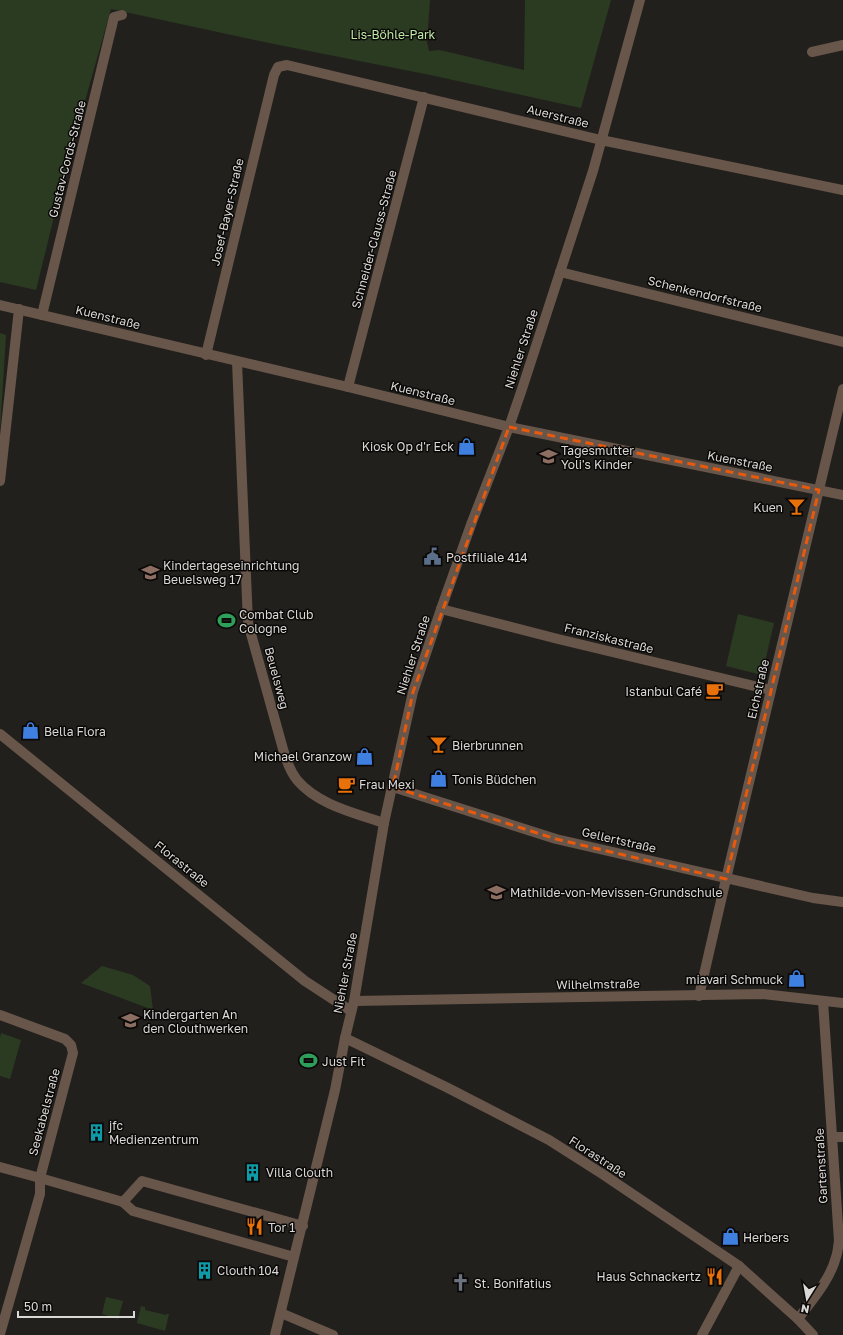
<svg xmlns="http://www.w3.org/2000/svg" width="843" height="1335" font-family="'Golos Text',sans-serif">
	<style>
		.green { fill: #2b3b22 }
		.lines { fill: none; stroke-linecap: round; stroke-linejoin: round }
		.minor { stroke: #69564b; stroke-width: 10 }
		.marked { fill: none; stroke: #e8590c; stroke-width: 3; stroke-dasharray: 8 5; stroke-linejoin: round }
		.labels { text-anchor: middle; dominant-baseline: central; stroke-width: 3; stroke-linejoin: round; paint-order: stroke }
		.park-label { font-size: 12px; fill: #bee8a6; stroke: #0b0908 }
		.street-label { font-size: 12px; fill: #dbd9d6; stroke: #0b0908 }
		.poi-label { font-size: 12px; fill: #dbd9d6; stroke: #0b0908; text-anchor: start }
	</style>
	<rect width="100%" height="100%" fill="#22201c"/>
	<!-- green -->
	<g class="green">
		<polygon points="0,0 430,0 427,42 429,51 440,50 524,70 525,0 611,0 581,108 435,76 269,43 111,9 66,168 36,290 0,282"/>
		<polygon points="0,333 6,335 0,431"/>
		<polygon points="738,614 774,623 762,675 726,666"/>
		<polygon points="102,966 133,975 150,986 153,1010 81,983"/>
		<polygon points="1,1033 21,1040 10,1079 0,1076 0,1038"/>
		<polygon points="106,1297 123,1301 118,1319 102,1314"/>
		<polygon points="141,1306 145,1307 145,1310 166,1315 167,1314 169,1314 165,1331 137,1323"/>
	</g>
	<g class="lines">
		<!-- minor -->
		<g class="minor">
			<polyline points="812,52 843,45"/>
			<polyline points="560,272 843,342"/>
			<polyline points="0,305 348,387 509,427 843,495"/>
			<polyline points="42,315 114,17 122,15"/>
			<polyline points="206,355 274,75 278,67 287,65 601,140 843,190"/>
			<path d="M237 362 248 623 283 749C286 760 290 771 297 780 318 805 355 813 384 823"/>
			<polyline points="348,387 424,97"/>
			<polyline points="0,481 19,309"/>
			<polyline points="441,609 558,639 771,690"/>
			<polyline points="0,734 305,981 351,1011"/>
			<polyline points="393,787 556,839 813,898 843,902"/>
			<polyline points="699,996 726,879 843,389"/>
			<polyline points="354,1001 763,994 843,1003"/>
			<polyline points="0,1015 65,1039 71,1045 73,1053 40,1178 40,1194 0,1334"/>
			<polyline points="345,1038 448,1088 549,1140 604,1175 739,1266 798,1319 813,1335"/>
			<polyline points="833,1137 843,1137"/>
			<polyline points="0,1167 40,1178 123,1202 133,1211 294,1257"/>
			<polyline points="123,1202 142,1181 303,1226"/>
			<polyline points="281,1313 333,1335"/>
			<path d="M798 1319C812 1300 830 1280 836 1257 838 1252 838 1246 839 1241L823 1001"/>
			<polyline points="275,1335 335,1090 345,1038 354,1001 384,823 413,692 441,609 472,522 509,427 522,389 593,171 640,0"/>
			<polyline points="702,1335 739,1266"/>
		</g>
	</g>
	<!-- marked area -->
	<path class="marked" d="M509 427 819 490 726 879 556 839 393 787 413 692Z"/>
	<!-- icons -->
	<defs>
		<symbol id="shop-bare" viewBox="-9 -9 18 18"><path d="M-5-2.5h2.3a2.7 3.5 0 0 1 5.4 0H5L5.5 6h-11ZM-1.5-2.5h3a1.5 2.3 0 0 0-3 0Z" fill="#3f7fe0" stroke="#0b0908" stroke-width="2.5" paint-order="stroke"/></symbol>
		<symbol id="school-bare" viewBox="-9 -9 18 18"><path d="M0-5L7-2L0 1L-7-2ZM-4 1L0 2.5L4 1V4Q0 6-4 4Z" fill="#8d6e63" stroke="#0b0908" stroke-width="2.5" paint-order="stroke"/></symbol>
		<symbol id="bar-bare" viewBox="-9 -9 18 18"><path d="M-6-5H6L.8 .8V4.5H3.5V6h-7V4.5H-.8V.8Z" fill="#e8710a" stroke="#0b0908" stroke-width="2.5" paint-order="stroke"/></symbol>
		<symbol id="civic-bare" viewBox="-9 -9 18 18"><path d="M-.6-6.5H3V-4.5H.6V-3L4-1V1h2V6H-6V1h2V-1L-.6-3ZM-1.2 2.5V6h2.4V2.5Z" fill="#5c6f8a" stroke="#0b0908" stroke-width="2.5" paint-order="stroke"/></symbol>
		<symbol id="stadium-bare" viewBox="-9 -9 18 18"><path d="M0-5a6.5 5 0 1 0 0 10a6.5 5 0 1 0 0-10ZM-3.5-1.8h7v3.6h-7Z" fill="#2e9e5b" stroke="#0b0908" stroke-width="2.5" paint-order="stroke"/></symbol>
		<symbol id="cafe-bare" viewBox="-9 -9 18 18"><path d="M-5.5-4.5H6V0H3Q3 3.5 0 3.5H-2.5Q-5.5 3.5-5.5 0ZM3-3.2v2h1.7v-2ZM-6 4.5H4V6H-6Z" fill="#e8710a" stroke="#0b0908" stroke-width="2.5" paint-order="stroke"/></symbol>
		<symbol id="building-bare" viewBox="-9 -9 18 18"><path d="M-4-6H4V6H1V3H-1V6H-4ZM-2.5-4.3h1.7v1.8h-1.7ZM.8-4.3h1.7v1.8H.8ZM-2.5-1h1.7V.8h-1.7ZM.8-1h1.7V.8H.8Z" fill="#0f9aa8" stroke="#0b0908" stroke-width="2.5" paint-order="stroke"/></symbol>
		<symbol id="restaurant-bare" viewBox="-9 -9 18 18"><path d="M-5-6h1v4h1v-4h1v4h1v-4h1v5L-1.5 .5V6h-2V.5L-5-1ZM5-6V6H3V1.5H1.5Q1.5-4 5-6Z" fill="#e8710a" stroke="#0b0908" stroke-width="2.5" paint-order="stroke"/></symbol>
		<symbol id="church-bare" viewBox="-9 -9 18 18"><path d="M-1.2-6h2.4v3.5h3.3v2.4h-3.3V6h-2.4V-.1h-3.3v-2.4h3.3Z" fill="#6b7280" stroke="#0b0908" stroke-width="2.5" paint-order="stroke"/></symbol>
	</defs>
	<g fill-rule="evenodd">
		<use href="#shop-bare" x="454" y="434" width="25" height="25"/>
		<use href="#school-bare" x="536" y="444" width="25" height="25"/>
		<use href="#bar-bare" x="784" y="494" width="25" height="25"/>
		<use href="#civic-bare" x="420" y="544" width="25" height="25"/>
		<use href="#school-bare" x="138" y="560" width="25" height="25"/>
		<use href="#stadium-bare" x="214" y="608" width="25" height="25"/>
		<use href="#cafe-bare" x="702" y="678" width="25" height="25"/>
		<use href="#shop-bare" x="18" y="718" width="25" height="25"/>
		<use href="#bar-bare" x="426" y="732" width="25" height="25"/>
		<use href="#shop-bare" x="352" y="744" width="25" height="25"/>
		<use href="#shop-bare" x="426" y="766" width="25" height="25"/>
		<use href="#cafe-bare" x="334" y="772" width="25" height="25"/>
		<use href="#school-bare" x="484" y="880" width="25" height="25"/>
		<use href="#shop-bare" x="784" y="966" width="25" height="25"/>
		<use href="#school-bare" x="118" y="1008" width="25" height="25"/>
		<use href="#stadium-bare" x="296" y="1048" width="25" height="25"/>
		<use href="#building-bare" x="84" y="1120" width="25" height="25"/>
		<use href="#building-bare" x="240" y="1160" width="25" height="25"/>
		<use href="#restaurant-bare" x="242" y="1214" width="25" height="25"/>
		<use href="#shop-bare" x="718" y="1224" width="25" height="25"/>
		<use href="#building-bare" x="192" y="1258" width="25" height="25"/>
		<use href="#restaurant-bare" x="702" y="1264" width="25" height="25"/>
		<use href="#church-bare" x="448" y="1270" width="25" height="25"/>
	</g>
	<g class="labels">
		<!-- park labels -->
		<g class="park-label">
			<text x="393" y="34">Lis-Böhle-Park</text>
		</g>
		<!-- street labels -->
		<g class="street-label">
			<text transform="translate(558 116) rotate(14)">Auerstraße</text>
			<text transform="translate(67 159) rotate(-76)">Gustav-Cords-Straße</text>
			<text transform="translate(227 212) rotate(-77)">Josef-Bayer-Straße</text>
			<text transform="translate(374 239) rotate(-75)">Schneider-Clauss-Straße</text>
			<text transform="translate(705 294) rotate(14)">Schenkendorfstraße</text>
			<text transform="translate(108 317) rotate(14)">Kuenstraße</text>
			<text transform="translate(521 349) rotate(-72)">Niehler Straße</text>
			<text transform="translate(423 393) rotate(14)">Kuenstraße</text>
			<text transform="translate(740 461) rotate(11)">Kuenstraße</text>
			<text transform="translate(609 638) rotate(14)">Franziskastraße</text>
			<text transform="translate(413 655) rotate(-72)">Niehler Straße</text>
			<text transform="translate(277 678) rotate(75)">Beuelsweg</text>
			<text transform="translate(758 689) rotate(-77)">Eichstraße</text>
			<text transform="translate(619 840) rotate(13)">Gellertstraße</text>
			<text transform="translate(182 864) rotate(39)">Florastraße</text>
			<text transform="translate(345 973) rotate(-79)">Niehler Straße</text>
			<text transform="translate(598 984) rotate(-1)">Wilhelmstraße</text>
			<text transform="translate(44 1112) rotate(-75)">Seekabelstraße</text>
			<text transform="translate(598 1157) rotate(33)">Florastraße</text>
			<text transform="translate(821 1166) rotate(-93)">Gartenstraße</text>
		</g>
		<!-- poi labels -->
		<g class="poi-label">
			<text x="454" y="446" text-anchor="end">Kiosk Op d'r Eck</text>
			<text x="561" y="450">Tagesmutter<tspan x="561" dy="14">Yoli's Kinder</tspan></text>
			<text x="783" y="507" text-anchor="end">Kuen</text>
			<text x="446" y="557">Postfiliale 414</text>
			<text x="163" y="565">Kindertageseinrichtung<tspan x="163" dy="14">Beuelsweg 17</tspan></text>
			<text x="239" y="614">Combat Club<tspan x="239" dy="14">Cologne</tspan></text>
			<text x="702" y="691" text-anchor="end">Istanbul Café</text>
			<text x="44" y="731">Bella Flora</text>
			<text x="452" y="745">Bierbrunnen</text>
			<text x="352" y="756" text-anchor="end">Michael Granzow</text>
			<text x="452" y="779">Tonis Büdchen</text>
			<text x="359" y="784">Frau Mexi</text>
			<text x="510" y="892">Mathilde-von-Mevissen-Grundschule</text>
			<text x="783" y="979" text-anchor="end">miavari Schmuck</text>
			<text x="143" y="1014">Kindergarten An<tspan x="143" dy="14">den Clouthwerken</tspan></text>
			<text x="322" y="1061">Just Fit</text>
			<text x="109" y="1125">jfc<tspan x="109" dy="14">Medienzentrum</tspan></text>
			<text x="266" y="1172">Villa Clouth</text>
			<text x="268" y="1227">Tor 1</text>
			<text x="743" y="1237">Herbers</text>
			<text x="217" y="1270">Clouth 104</text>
			<text x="701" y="1276" text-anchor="end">Haus Schnackertz</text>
			<text x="474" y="1283">St. Bonifatius</text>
		</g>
	</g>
	<!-- north arrow -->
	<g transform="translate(807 1299) rotate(191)" stroke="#0b0908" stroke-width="3" paint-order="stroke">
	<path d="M0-3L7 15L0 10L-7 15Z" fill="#dbd9d6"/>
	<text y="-6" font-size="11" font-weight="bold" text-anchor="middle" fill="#dbd9d6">N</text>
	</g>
	<!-- scale -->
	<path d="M18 1311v6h116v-6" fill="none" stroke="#dbd9d6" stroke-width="2"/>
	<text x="24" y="1311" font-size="12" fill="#dbd9d6" stroke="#0b0908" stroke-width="3" paint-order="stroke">50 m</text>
</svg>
